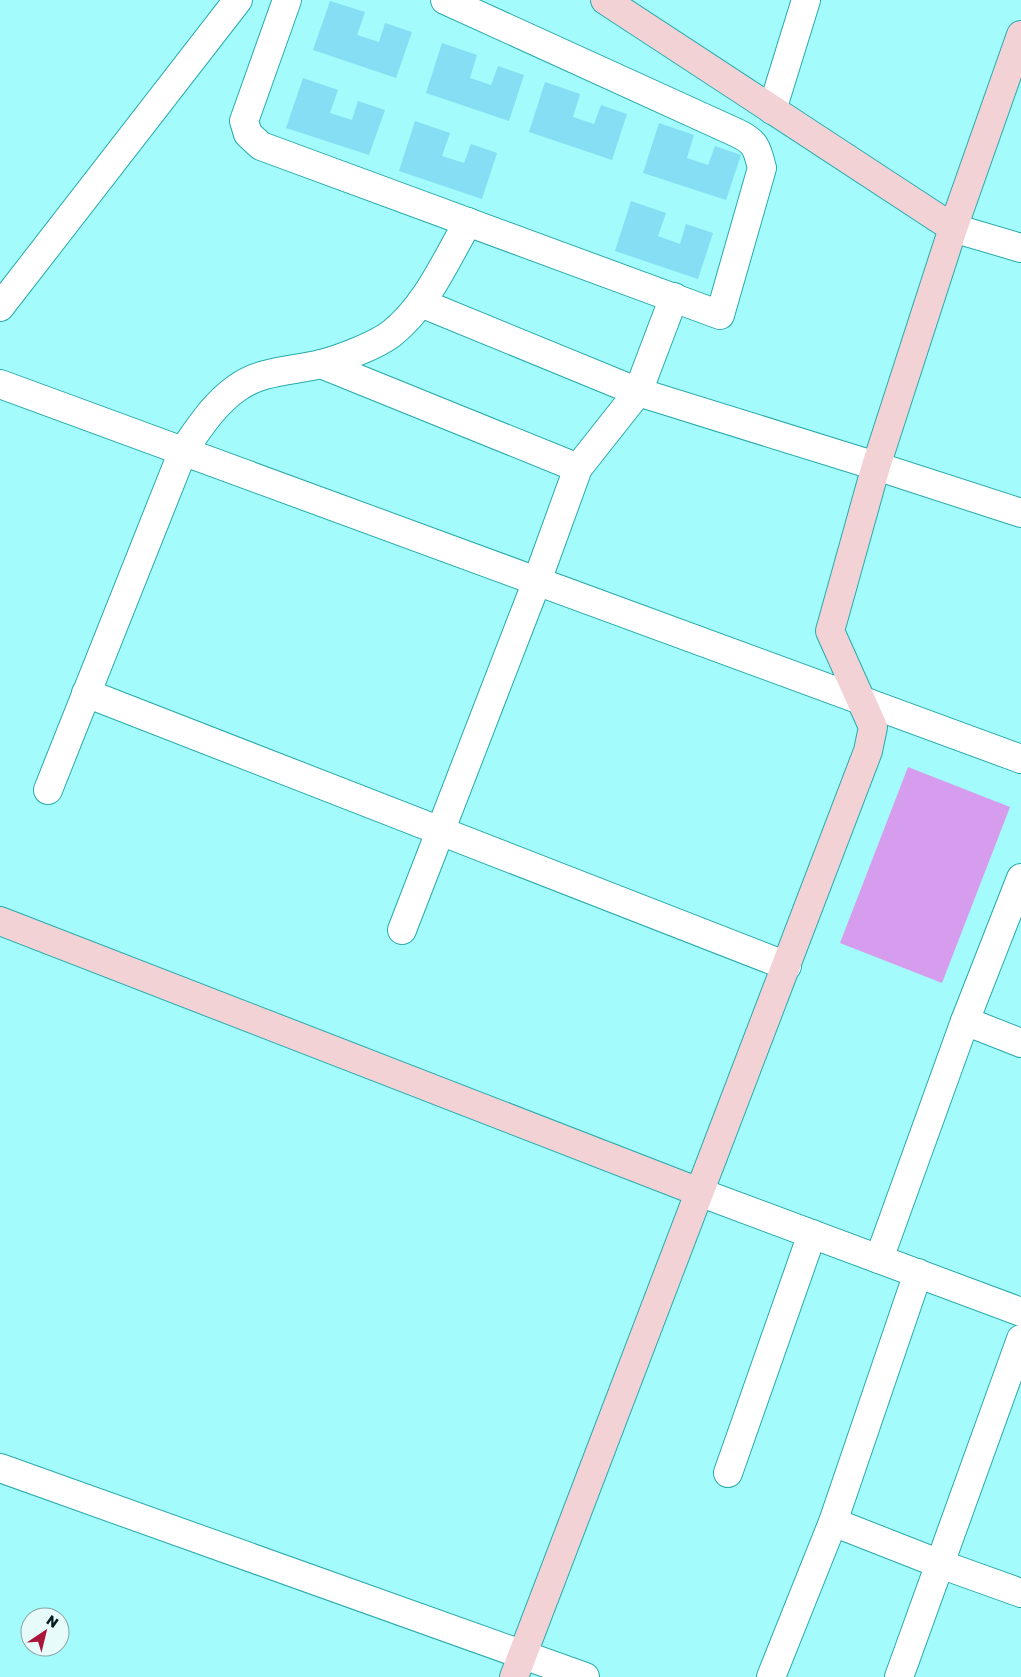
<svg xmlns="http://www.w3.org/2000/svg" width="1021" height="1677" font-family="'Golos Text',sans-serif">
	<style>
		.green { fill: #d69dee }
		.building { fill: #85def3 }
		.lines { fill: none; stroke-linecap: round; stroke-linejoin: round }
		.street-casing { stroke: #29aaab; stroke-width: 30 }
		.secondary-casing { stroke: #29aaab; stroke-width: 30 }
		.street { stroke: #fff; stroke-width: 28 }
		.secondary { stroke: #f3d2d6; stroke-width: 28 }
	</style>
	<rect width="100%" height="100%" fill="#a3fbfb"/>
	<!-- green -->
	<polygon class="green" points="908,767 1010,807 942,983 840,943"/>
	<!-- building -->
	<g class="building">
		<polygon points="330,1 365,12 357,35 379,42 385,23 412,32 396,78 313,50"/>
		<polygon points="442,43 477,55 470,78 491,85 498,66 524,75 509,121 426,93"/>
		<polygon points="303,78 338,90 330,113 352,120 358,101 385,110 369,155 286,128"/>
		<polygon points="545,82 580,94 573,117 594,124 601,105 627,114 612,160 529,132"/>
		<polygon points="415,121 450,133 442,156 464,163 471,144 497,153 482,199 399,171"/>
		<polygon points="659,123 694,135 687,158 708,165 715,146 741,155 726,200 643,173"/>
		<polygon points="631,201 666,213 658,236 680,244 686,224 713,233 698,279 615,251"/>
	</g>
	<g class="lines">
		<defs>
			<g id="street">
				<path d="M287 0 244 121 248 134 261 146 720 315 762 168C757 148 756 142 737 133L445 0"/>
				<polyline points="772,110 806,0"/>
				<polyline points="953,228 1021,248"/>
				<polyline points="421,303 638,392 876,466 1021,513"/>
				<polyline points="0,307 238,0"/>
				<polyline points="321,364 578,468"/>
				<polyline points="0,384 1021,759"/>
				<polyline points="86,693 787,966"/>
				<path d="M48 790 183 451C199 428 214 404 237 388 262 370 293 371 321 364 340 359 375 346 391 334 426 307 446 260 468 222"/>
				<polyline points="402,930 537,581 578,468 638,392 674,297"/>
				<polyline points="965,1021 1021,1043"/>
				<polyline points="699,1192 1021,1312"/>
				<polyline points="879,1259 965,1021 1021,878"/>
				<polyline points="0,1468 585,1677"/>
				<polyline points="728,1473 812,1234"/>
				<polyline points="833,1522 940,1564 1021,1593"/>
				<polyline points="771,1677 833,1522 918,1273"/>
				<polyline points="899,1677 1021,1339"/>
			</g>
			<g id="secondary">
				<polyline points="605,0 953,228"/>
				<polyline points="0,921 699,1192"/>
				<polyline points="514,1677 868,751 873,727 830,631 876,466 953,228 1021,35"/>
			</g>
		</defs>
		<!-- street casing -->
		<use href="#street" class="street-casing"/>
		<!-- secondary casing -->
		<use href="#secondary" class="secondary-casing"/>
		<!-- street -->
		<use href="#street" class="street"/>
		<!-- secondary -->
		<use href="#secondary" class="secondary"/>
	</g>
	<!-- north arrow -->
	<g transform="translate(45 1632) rotate(35)"><circle r="24" fill="#e7fbfb" stroke="#8da3a3"/>
	<path d="M0-4L9 19L0 12L-9 19Z" fill="#ab153a"/>
	<text y="-8" font-size="14" font-weight="bold" text-anchor="middle" fill="#051f1f">N</text>
	</g>
</svg>
